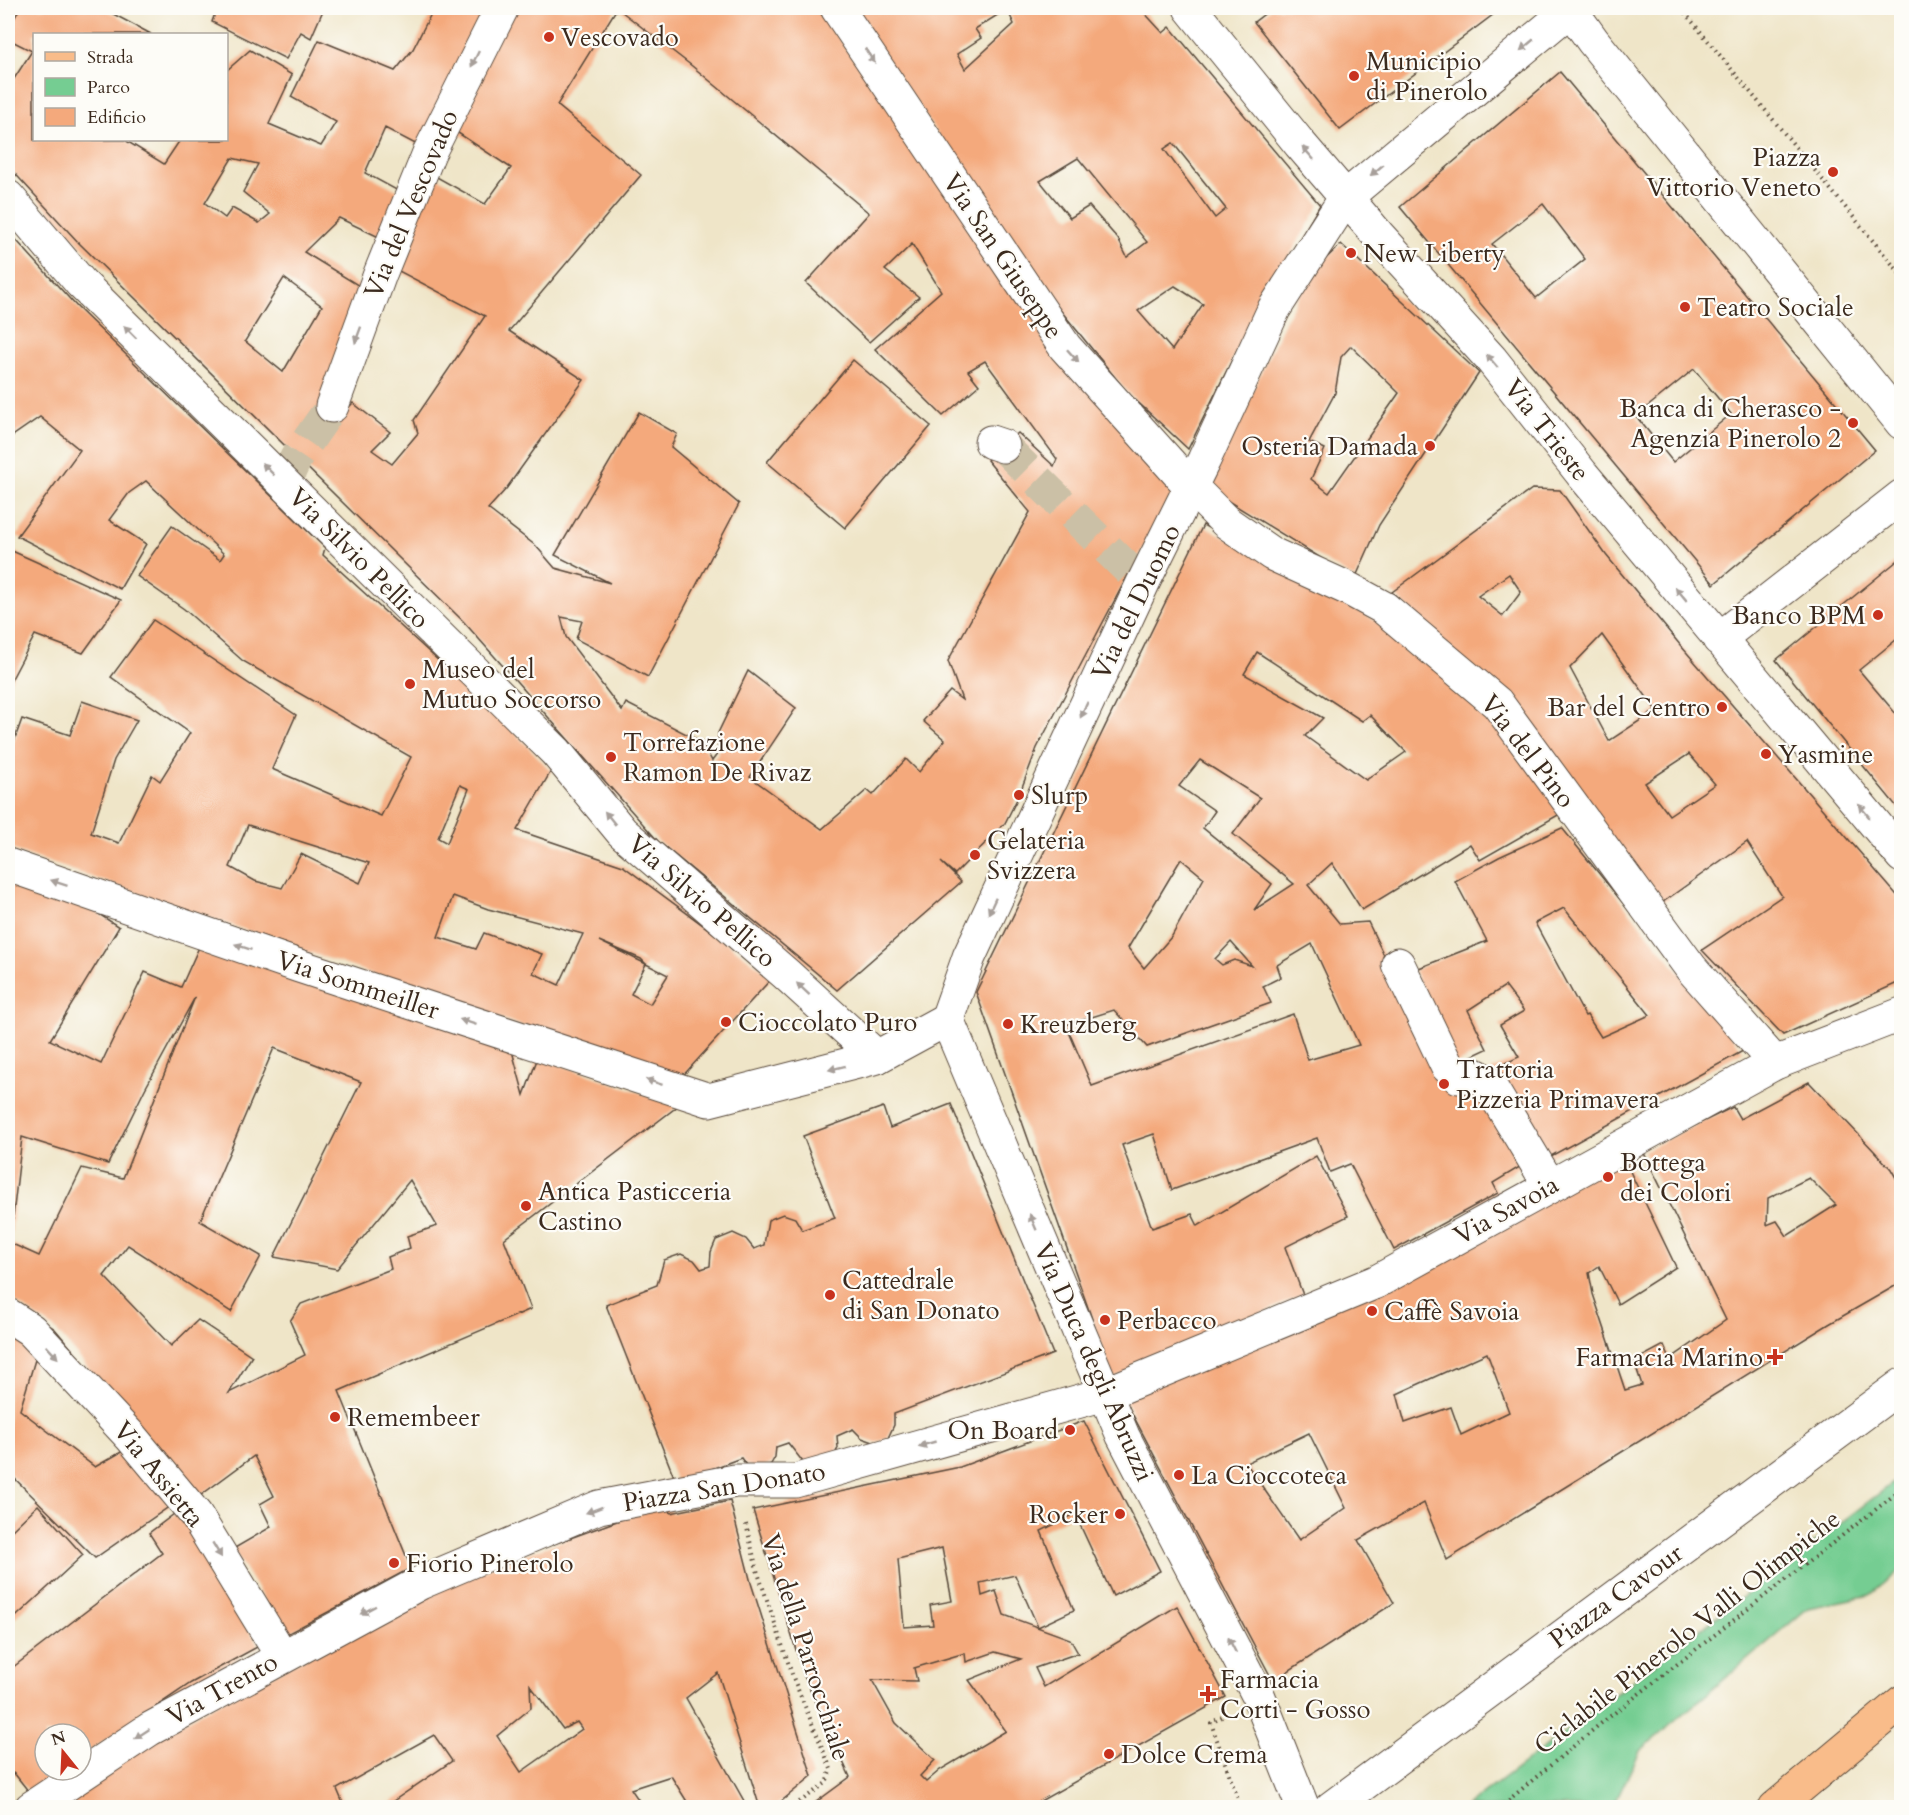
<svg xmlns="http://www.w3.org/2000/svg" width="1909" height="1815" font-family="Cardo,serif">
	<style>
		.green { fill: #75cd92; stroke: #587c58; stroke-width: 1.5 }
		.building { fill: #f4a97c; fill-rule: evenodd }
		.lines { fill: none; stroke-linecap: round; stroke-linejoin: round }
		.minor-tunnel { stroke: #cbc0a6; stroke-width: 33; stroke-dasharray: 33 16; stroke-linecap: butt }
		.minor-casing { stroke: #564638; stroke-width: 35 }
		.major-casing { stroke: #564638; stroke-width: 35 }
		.path { stroke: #564638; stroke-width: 4; stroke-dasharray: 1.5 4.5; stroke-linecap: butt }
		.minor { stroke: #fff; stroke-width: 33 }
		.major { stroke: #f9bc8a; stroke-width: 33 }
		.oneway { fill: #a79f9a }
		.poi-dot { fill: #c8321e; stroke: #fdfcf7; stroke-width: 2 }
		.labels { text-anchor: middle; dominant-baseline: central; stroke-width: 4.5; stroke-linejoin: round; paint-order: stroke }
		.poi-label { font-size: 26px; fill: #3b2a1e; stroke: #fdfcf7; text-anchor: start }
		.street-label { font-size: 26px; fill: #3b2a1e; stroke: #fdfcf7 }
	</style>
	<rect width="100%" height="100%" fill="#fdfcf7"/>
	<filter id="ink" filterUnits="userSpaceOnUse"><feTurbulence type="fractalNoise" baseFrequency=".0167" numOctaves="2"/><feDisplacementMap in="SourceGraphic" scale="12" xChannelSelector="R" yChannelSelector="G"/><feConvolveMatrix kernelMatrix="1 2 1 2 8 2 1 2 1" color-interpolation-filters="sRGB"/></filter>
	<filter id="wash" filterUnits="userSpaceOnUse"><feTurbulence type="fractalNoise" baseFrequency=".008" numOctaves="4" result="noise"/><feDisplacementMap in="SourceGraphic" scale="24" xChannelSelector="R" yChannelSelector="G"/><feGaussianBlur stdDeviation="1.35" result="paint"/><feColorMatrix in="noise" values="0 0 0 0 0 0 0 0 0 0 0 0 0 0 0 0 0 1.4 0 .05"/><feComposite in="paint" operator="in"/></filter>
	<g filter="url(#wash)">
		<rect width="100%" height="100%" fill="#efe5c8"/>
		<!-- green -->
		<polygon class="green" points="1901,1477 1901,1570 1870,1595 1808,1608 1640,1751 1613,1807 1466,1807"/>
		<g id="blocks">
			<!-- building -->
			<g class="building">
				<path d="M20 8H102L151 34H34V140H125L164 164 180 140H226V71L250 50 292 75 269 124 321 146 336 122 291 97 319 40 395 71 413 49 434 8H490L421 147 385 128 365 173 404 194 383 239 339 218 304 252 366 290 341 415 353 403 390 432 372 450 392 464 418 433 414 420 485 316 391 267 428 172 485 204 511 168 449 127 514 8H817L921 150 1177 491 1130 571 1037 748 1019 795 1005 823 955 874 941 862 961 882 837 990 658 841 463 621 79 243 8 166V88L32 51 8 39V30ZM617 8 692 66 869 213 806 283 869 342 919 297 885 270 912 244 941 291 875 349 943 416 979 385 968 371 985 361 1057 459 1054 466 1018 433 987 460 1030 512 948 661 962 700 950 691 923 721 945 740 919 772 906 759 873 795 867 790 822 829 750 777 796 708 748 671 718 733V753L712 761 702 742 626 703 622 711 566 637 561 617 582 621 576 639 648 677 739 504 671 447 677 434 639 412 555 555 610 583 555 568 536 546 488 509 506 489 584 380 509 331 641 175 557 105ZM232 158 258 164 243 192 270 214 259 223 232 208 225 218 205 203ZM284 278 322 306 283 372 245 341Z"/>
				<polygon points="217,8 324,8 311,38 301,32 286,59 212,22"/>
				<path d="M852 8H1140L1163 33 1170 27 1320 205 1254 315 1188 449 1127 392 1040 285ZM1007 9 1014 24 965 69 957 54 981 38 975 29ZM1173 143 1226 209 1215 218 1164 149ZM1078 158 1147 242 1127 257 1118 239 1089 206 1070 218 1040 181ZM1175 286 1203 304 1172 350 1138 311Z"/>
				<polygon points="1270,8 1502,8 1340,130 1254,22 1271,9"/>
				<path d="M1560 72 1875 450 1714 584 1400 207ZM1543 204 1585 259 1536 298 1492 244ZM1694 369 1731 414 1673 462 1636 416Z"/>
				<path d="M8 231 78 308 325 548 323 555 501 718 551 771 517 830 623 866 773 977 679 1080 8 848V758L22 719 70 735 82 701 137 720 114 760 91 833 119 843 152 775 160 781 190 733 111 677 153 620 296 715 272 769 381 816 411 757 243 661 184 609 137 576 172 526 220 560 224 554 146 481 129 493 109 520 146 544 120 589 17 536 80 450 40 417 8 439ZM460 785 469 789 447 843 438 838ZM248 825 369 863 360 883 301 854 282 888 255 881 230 867ZM453 896 488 909 583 934 559 985 533 973 542 954 484 933 476 949 438 937ZM599 941 641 959 646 964ZM646 964 668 975 650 1004 631 994Z"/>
				<path d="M1341 244 1479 373 1379 525 1355 579 1207 488 1288 315 1313 271ZM1351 346 1399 393 1329 493 1311 479 1325 449 1309 442 1335 393 1341 357Z"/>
				<polygon points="853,360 931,426 845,528 767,462"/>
				<path d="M1532 489 1560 490 1606 555 1681 646 1902 901V981L1783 1035 1702 950 1782 896 1747 842 1656 907 1427 627 1392 592ZM1509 574 1521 592 1503 616 1478 596ZM1602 635 1656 710 1609 741 1570 668ZM1689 754 1715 784 1669 815 1645 783Z"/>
				<path d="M1203 525 1343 601 1425 651 1513 739 1560 814 1480 860 1470 844 1362 910 1332 863 1308 885 1340 924 1368 922 1437 1066 1464 1092 1486 1093 1528 1162 1493 1183 1498 1193 1394 1250 1350 1164 1330 1172 1317 1138 1172 1190 1154 1134 1122 1145 1152 1228 1192 1214 1198 1226 1316 1156 1348 1216 1285 1247 1303 1295 1113 1378 976 992ZM1257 652 1362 721 1370 715 1406 752 1366 780 1305 736 1323 718 1244 674ZM1200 760 1260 798 1233 834 1294 884 1254 910 1272 884 1203 828 1215 811 1179 786ZM1181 859 1204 878 1172 936 1144 968 1128 948ZM1231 942 1252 966 1234 960 1222 965 1215 959ZM1312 944 1359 1045 1308 1060 1293 1014 1092 1086 1066 1025 1114 1010 1147 1047 1271 1003 1263 986 1281 977 1277 965Z"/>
				<polygon points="10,550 121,600 83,653 35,635 8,686 8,556"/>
				<polygon points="1902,557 1902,635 1859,670 1902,721 1902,813 1776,660"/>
				<path d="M1562 828 1743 1051 1542 1161 1491 1070 1519 1057 1500 1025 1524 1011 1505 986 1468 1010 1487 1049 1453 1065 1414 970 1487 941 1455 881 1499 857ZM1564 908 1650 1015 1601 1037 1587 1015 1585 1016 1535 923Z"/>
				<path d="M8 879 88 907 119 927 50 1040 101 1064 145 972 181 987 200 945 511 1047 524 1095 538 1057 678 1106 504 1239 531 1309 339 1391 411 1568 285 1635 233 1549 271 1527 260 1504 274 1496 254 1456 197 1498 55 1329 8 1297V943L9 941 8 940ZM195 997 123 1178 82 1168 39 1256 10 1243 22 1137 108 1164 145 1089ZM274 1048 361 1082 274 1257 337 1269 410 1180 437 1226 407 1236 410 1248 388 1257 391 1269 301 1304 290 1321 305 1355 229 1393 252 1356 198 1320 171 1346 104 1276 128 1245 231 1312 261 1256 200 1221Z"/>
				<path d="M1809 1082 1891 1169 1902 1188V1282L1829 1324 1447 1560 1424 1503 1358 1540 1394 1603 1273 1681 1124 1398 1624 1159 1676 1267 1618 1304 1599 1266 1589 1273 1593 1294 1625 1390 1642 1385 1634 1361 1664 1345 1670 1359 1726 1320 1643 1151 1733 1107 1740 1119ZM1809 1178 1836 1205 1787 1236 1777 1221 1767 1225 1768 1198ZM1487 1353 1509 1412 1461 1435 1451 1407 1405 1423 1397 1394ZM1309 1433 1346 1508 1299 1540 1246 1463Z"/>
				<polygon points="951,1104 1053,1354 894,1414 894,1425 888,1438 876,1443 862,1438 853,1429 837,1436 838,1448 832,1460 803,1462 788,1443 776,1447 775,1457 771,1464 758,1469 746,1465 741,1458 676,1482 606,1305 657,1285 664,1260 681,1254 694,1260 701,1269 710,1266 711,1252 716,1240 733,1233 746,1239 754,1249 764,1245 768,1220 783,1214 795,1218 802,1230 835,1218 803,1136 883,1107 890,1128"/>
				<polygon points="8,1329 37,1353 20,1410 95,1467 130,1447 170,1506 95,1558 8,1472"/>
				<path d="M1084 1421 1160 1571 1113 1596 1075 1514 1041 1531 1074 1610 1038 1627 1015 1575 980 1583 982 1596 996 1591 1004 1615 1070 1639 1078 1653 1035 1668 1044 1687 1177 1606 1226 1697 1028 1808H808L850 1777 804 1676 753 1510 960 1467ZM942 1548 952 1601 930 1605 933 1625 904 1627 898 1559ZM995 1652 1021 1659 969 1680 1006 1731 940 1770 926 1782 920 1776 935 1760 896 1723 872 1680 917 1681 914 1668 965 1653 966 1662Z"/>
				<path d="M730 1501 751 1583 812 1776 773 1808H760L718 1673 686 1698 748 1808H691L671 1776 631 1789 644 1808H383L452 1761 434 1735 337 1789 345 1808H66L61 1801 160 1734 423 1596 504 1562 667 1503 671 1513ZM530 1685 563 1729 577 1722 582 1729 521 1772 497 1736 531 1708Z"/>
				<polygon points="38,1505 83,1555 8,1624 8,1534"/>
				<polygon points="178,1511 259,1646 191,1683 81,1757 81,1734 45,1734 45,1770 62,1770 29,1792 14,1773 8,1779 8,1671 162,1553 149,1533"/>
				<polygon points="1902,1798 1902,1808 1890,1808"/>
			</g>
		</g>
	</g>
	<g filter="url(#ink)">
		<use href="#blocks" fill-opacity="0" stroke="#564638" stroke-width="1.5"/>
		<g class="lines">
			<!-- minor-tunnel -->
			<g class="minor-tunnel">
				<polyline points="1003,446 1130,571"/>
				<polyline points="284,484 296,458 332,406"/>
			</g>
			<defs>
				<g id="minor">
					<polyline points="837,8 1065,347 1191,487 1226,522 1272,554 1349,589 1384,608 1497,703 1691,968 1775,1063"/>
					<polyline points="1190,8 1300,144 1378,235 1491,359 1582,474 1902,856"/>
					<polyline points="1570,9 1593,41 1902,423"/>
					<polyline points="8,197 81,283 556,752 622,832 786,974 877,1057"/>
					<polyline points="332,406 380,274 429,153 502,8"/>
					<polyline points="991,442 1003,446"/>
					<polyline points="1719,639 1902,496"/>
					<polyline points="8,865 299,966 709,1100 877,1057 947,1019"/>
					<polyline points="1398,964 1447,1066 1459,1077 1475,1075 1487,1081 1550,1186"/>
					<polyline points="947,1019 969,957 1143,583 1204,460 1274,309 1346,197 1572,8"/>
					<polyline points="947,1019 1123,1436 1259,1697 1303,1808"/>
					<polyline points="8,1315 31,1330 131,1437 196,1515 282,1656"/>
					<polyline points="31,1808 150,1729 420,1583 599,1507 735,1481 795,1481 1105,1394 1376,1282 1775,1063 1902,1014"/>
					<polyline points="1331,1808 1902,1385"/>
				</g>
				<polyline id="major" points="1775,1808 1902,1702"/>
			</defs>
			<!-- minor casing -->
			<use href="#minor" class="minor-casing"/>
			<!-- major casing -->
			<use href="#major" class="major-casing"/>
			<!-- path -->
			<g class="path">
				<polyline points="1681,8 1902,276"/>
				<polyline points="746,1524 757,1570 794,1680 831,1769 826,1783 791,1808"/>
				<polyline points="1222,1717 1211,1723 1241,1808"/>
				<polyline points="1499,1808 1599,1725 1902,1489"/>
			</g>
			<!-- minor -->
			<use href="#minor" class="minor"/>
			<!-- major -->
			<use href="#major" class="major"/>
		</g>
		<!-- one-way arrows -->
		<defs><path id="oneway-solid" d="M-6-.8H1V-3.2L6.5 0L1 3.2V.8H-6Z" transform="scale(1.5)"/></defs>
		<g class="oneway">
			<use href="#oneway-solid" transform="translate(1527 45) rotate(140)"/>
			<use href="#oneway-solid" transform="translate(870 56) rotate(56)"/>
			<use href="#oneway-solid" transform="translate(475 59) rotate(116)"/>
			<use href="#oneway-solid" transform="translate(1308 153) rotate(-132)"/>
			<use href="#oneway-solid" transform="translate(1377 170) rotate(140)"/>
			<use href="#oneway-solid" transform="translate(130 332) rotate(-135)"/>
			<use href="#oneway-solid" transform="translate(358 335) rotate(110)"/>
			<use href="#oneway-solid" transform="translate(1073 356) rotate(48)"/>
			<use href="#oneway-solid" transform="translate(1492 361) rotate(-130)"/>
			<use href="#oneway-solid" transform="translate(268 469) rotate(-135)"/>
			<use href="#oneway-solid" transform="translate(1681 594) rotate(-130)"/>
			<use href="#oneway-solid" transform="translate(1084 710) rotate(115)"/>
			<use href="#oneway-solid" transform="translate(1864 811) rotate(-130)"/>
			<use href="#oneway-solid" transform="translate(610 818) rotate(-129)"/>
			<use href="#oneway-solid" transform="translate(59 883) rotate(-161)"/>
			<use href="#oneway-solid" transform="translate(992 906) rotate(115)"/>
			<use href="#oneway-solid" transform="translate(243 947) rotate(-161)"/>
			<use href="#oneway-solid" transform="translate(803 989) rotate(-137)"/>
			<use href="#oneway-solid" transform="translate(468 1022) rotate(-162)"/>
			<use href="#oneway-solid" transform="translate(837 1068) rotate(166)"/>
			<use href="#oneway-solid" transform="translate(654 1082) rotate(-162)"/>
			<use href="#oneway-solid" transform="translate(1033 1222) rotate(-113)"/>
			<use href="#oneway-solid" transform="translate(52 1352) rotate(47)"/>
			<use href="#oneway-solid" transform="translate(927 1444) rotate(164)"/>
			<use href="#oneway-solid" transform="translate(594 1510) rotate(160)"/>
			<use href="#oneway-solid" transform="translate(217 1550) rotate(59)"/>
			<use href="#oneway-solid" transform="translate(368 1610) rotate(152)"/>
			<use href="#oneway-solid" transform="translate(1232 1645) rotate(-117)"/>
			<use href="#oneway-solid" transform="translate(142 1734) rotate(147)"/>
		</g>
	</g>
	<!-- markers -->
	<g class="poi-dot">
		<circle cx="549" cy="37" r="6"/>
		<circle cx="1354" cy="76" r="6"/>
		<circle cx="1833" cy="172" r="6"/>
		<circle cx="1351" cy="253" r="6"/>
		<circle cx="1685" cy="307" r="6"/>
		<circle cx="1853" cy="423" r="6"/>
		<circle cx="1430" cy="446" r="6"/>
		<circle cx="1878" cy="615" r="6"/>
		<circle cx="410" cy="684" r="6"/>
		<circle cx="1722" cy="707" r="6"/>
		<circle cx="1766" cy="754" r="6"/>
		<circle cx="611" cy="757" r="6"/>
		<circle cx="1019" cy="795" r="6"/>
		<circle cx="975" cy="855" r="6"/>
		<circle cx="726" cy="1022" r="6"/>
		<circle cx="1008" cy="1024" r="6"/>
		<circle cx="1444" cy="1084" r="6"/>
		<circle cx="1608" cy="1177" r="6"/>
		<circle cx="526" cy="1206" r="6"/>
		<circle cx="830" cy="1295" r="6"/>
		<circle cx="1372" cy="1311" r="6"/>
		<circle cx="1105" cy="1320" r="6"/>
		<path d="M1772 1348h6v6h6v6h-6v6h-6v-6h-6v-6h6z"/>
		<circle cx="335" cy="1417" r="6"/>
		<circle cx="1070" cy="1430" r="6"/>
		<circle cx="1179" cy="1475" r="6"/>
		<circle cx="1120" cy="1514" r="6"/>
		<circle cx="394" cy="1563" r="6"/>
		<path d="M1205 1685h6v6h6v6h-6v6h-6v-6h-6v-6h6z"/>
		<circle cx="1109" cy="1754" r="6"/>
	</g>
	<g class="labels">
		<!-- poi labels -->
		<g class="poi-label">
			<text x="561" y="37">Vescovado</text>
			<text x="1366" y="61">Municipio<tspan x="1366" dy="30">di Pinerolo</tspan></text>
			<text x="1821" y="157" text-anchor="end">Piazza<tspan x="1821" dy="30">Vittorio Veneto</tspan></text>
			<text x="1363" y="253">New Liberty</text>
			<text x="1697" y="307">Teatro Sociale</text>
			<text x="1841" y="408" text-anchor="end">Banca di Cherasco -<tspan x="1841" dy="30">Agenzia Pinerolo 2</tspan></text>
			<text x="1418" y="446" text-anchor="end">Osteria Damada</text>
			<text x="1866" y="615" text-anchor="end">Banco BPM</text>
			<text x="422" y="669">Museo del<tspan x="422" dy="30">Mutuo Soccorso</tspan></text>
			<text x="1710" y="707" text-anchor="end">Bar del Centro</text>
			<text x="623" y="742">Torrefazione<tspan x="623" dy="30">Ramon De Rivaz</tspan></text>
			<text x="1778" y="754">Yasmine</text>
			<text x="1031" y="795">Slurp</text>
			<text x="987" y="840">Gelateria<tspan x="987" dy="30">Svizzera</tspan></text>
			<text x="738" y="1022">Cioccolato Puro</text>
			<text x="1020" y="1024">Kreuzberg</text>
			<text x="1456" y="1069">Trattoria<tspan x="1456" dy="30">Pizzeria Primavera</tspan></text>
			<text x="1620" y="1162">Bottega<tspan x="1620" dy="30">dei Colori</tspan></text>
			<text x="538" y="1191">Antica Pasticceria<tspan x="538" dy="30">Castino</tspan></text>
			<text x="842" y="1280">Cattedrale<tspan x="842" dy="30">di San Donato</tspan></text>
			<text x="1384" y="1311">Caffè Savoia</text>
			<text x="1117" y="1320">Perbacco</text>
			<text x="1763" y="1357" text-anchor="end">Farmacia Marino</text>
			<text x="347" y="1417">Remembeer</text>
			<text x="1058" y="1430" text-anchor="end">On Board</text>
			<text x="1191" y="1475">La Cioccoteca</text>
			<text x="1108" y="1514" text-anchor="end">Rocker</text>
			<text x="406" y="1563">Fiorio Pinerolo</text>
			<text x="1220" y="1679">Farmacia<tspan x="1220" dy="30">Corti - Gosso</tspan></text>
			<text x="1121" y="1754">Dolce Crema</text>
		</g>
		<!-- street labels -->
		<g class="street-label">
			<text transform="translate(411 204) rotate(-67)">Via del Vescovado</text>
			<text transform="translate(1003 256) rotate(56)">Via San Giuseppe</text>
			<text transform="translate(1547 430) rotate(52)">Via Trieste</text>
			<text transform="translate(359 558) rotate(45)">Via Silvio Pellico</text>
			<text transform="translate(1136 602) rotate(-64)">Via del Duomo</text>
			<text transform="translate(1528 751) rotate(52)">Via del Pino</text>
			<text transform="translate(702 901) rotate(41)">Via Silvio Pellico</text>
			<text transform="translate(358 985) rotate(18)">Via Sommeiller</text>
			<text transform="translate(1506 1210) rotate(-29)">Via Savoia</text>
			<text transform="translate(1094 1362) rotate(66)">Via Duca degli Abruzzi</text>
			<text transform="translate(159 1474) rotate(51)">Via Assietta</text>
			<text transform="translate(724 1487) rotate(-9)">Piazza San Donato</text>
			<text transform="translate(1616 1596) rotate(-36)">Piazza Cavour</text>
			<text transform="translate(1687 1632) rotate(-38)">Ciclabile Pinerolo Valli Olimpiche</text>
			<text transform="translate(806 1647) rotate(72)">Via della Parrocchiale</text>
			<text transform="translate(222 1689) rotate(-29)">Via Trento</text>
		</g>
	</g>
	<!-- margin -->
	<rect width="1909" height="1815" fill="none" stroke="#fdfcf7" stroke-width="30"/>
	<!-- legend -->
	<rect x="33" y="33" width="195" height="108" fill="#fdfcf7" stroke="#afa8a0" stroke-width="1.5"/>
	<rect x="45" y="52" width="30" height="9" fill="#f9bc8a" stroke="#afa8a0" stroke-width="1.5"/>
	<text x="87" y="63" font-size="18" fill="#3b2a1e">Strada</text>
	<rect x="45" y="78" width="30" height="18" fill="#75cd92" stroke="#afa8a0" stroke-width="1.5"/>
	<text x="87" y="93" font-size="18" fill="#3b2a1e">Parco</text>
	<rect x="45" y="108" width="30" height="18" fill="#f4a97c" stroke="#afa8a0" stroke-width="1.5"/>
	<text x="87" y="123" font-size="18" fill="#3b2a1e">Edificio</text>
	<!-- north arrow -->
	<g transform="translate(63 1752) rotate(342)"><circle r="28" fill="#fdfcf7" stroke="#afa8a0" stroke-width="1.5"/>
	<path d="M0-4.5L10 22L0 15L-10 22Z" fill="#c8321e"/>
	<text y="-9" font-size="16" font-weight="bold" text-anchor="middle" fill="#3b2a1e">N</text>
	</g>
</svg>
